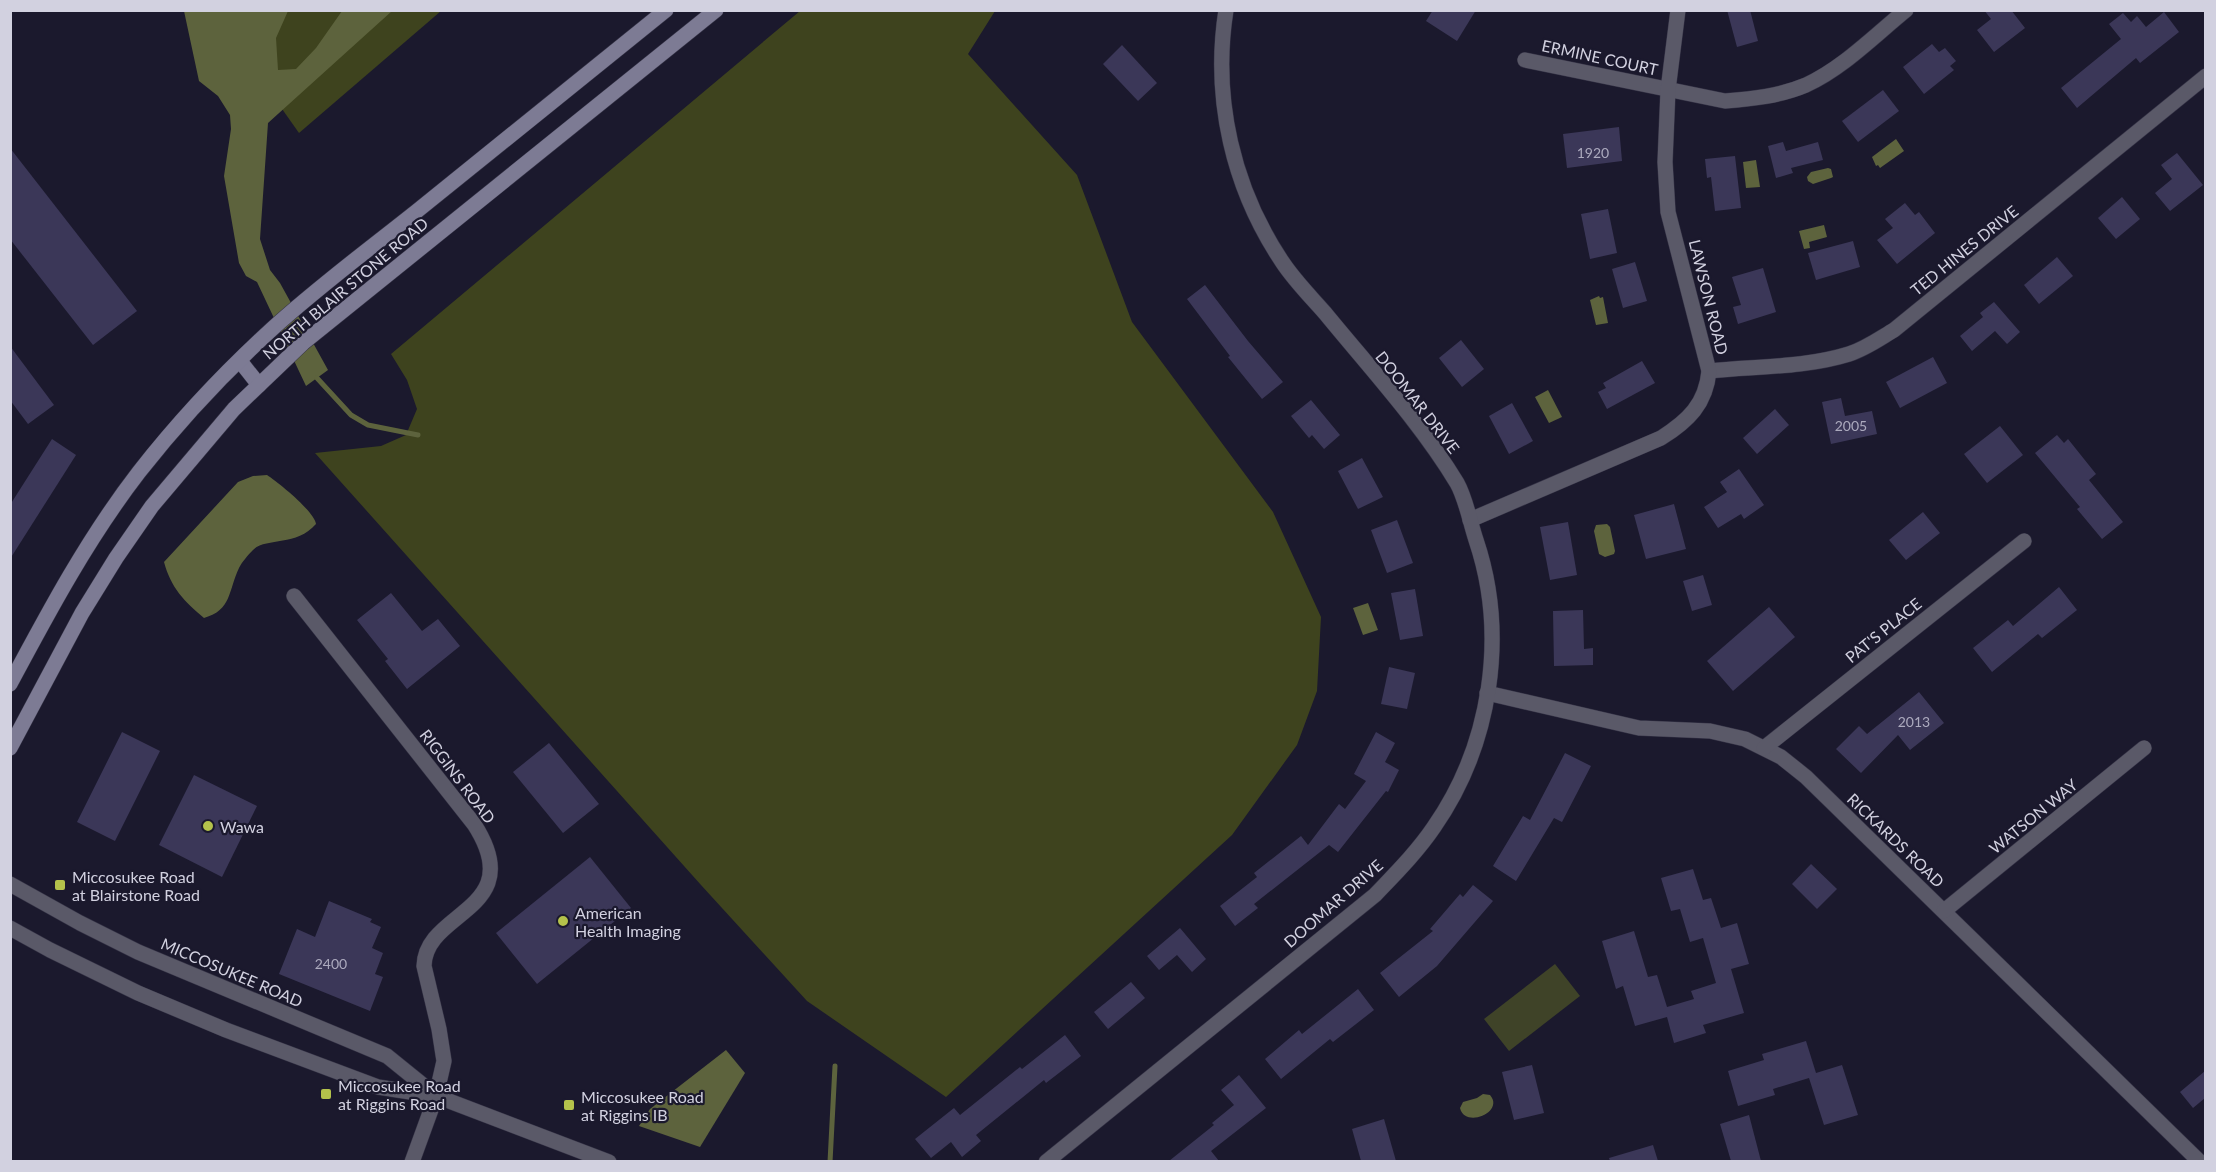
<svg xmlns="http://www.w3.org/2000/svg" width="2216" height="1172" font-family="Lato,sans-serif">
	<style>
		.green { fill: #3f4328 }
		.forest { fill: #3e431e }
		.water { fill: #5d633d }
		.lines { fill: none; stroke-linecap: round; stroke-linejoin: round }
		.stream { stroke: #5d633d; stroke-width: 5 }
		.building { fill: #3b3758 }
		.minor-casing { stroke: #353346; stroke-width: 16 }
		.tertiary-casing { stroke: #353346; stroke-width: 16 }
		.secondary-casing { stroke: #353346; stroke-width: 16 }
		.minor { stroke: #5a5968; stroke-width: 15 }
		.tertiary { stroke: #5a5968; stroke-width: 15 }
		.secondary { stroke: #7d7b94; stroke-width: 15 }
		.poi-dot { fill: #b4c24b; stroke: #1b192d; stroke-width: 2 }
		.labels { text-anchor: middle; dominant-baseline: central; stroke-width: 4.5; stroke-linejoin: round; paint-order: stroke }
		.number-label { font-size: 14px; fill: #acaabe }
		.street-label { font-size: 16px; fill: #d2d1e0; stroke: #1b192d }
		.poi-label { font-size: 16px; fill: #d2d1e0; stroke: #1b192d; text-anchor: start }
	</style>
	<rect width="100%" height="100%" fill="#1b192d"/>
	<!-- green -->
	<polygon class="green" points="1555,964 1580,996 1509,1051 1484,1019"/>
	<!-- forest -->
	<g class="forest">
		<polygon points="213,11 441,11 299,133"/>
		<polygon points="800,11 995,11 968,54 1077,175 1132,322 1273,512 1321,617 1317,691 1297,745 1232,835 946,1097 807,1001 701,885 315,453 381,446 406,435 417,409 407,380 391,354"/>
	</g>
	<!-- water -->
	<g class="water">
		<polygon points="184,11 288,11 276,38 278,70 296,69 316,48 342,11 392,11 268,123 260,239 270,270 280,283 328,370 306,386 257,282 246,276 239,263 224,176 231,129 230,115 218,96 199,81"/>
		<polygon points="1896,139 1904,151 1880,168 1878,165 1876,166 1872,157"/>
		<polygon points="1756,160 1760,187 1746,188 1743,162"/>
		<polygon points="1828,168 1831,169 1833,177 1831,178 1813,184 1808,181 1807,177 1811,172"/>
		<polygon points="1824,225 1827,237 1809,242 1810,248 1804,249 1799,231"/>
		<polygon points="1599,296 1600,298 1603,297 1608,323 1596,325 1590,300"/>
		<polygon points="1548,390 1562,417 1549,423 1535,397"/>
		<path d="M267 475C279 483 314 511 316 524 296 547 266 537 253 550 248 555 242 562 239 568 228 591 232 610 204 618 184 601 171 588 164 562L238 482 253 476Z"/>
		<polygon points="1607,524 1610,527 1615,551 1614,554 1605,557 1599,554 1594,531 1596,525"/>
		<polygon points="1368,603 1378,630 1363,635 1353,608"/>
		<polygon points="726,1050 745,1073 700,1147 639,1126 650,1109"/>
		<path d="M1483 1094 1490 1095C1505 1112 1465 1129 1460 1108L1463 1102 1477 1098Z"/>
	</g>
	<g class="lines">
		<!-- stream -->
		<g class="stream">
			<polyline points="317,378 351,415 368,425 418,435"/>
			<polyline points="830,1162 835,1066"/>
		</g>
	</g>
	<!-- building -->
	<g class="building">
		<polygon points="1433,10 1476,10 1457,41 1426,21"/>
		<polygon points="1727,10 1750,10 1758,41 1737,47"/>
		<polygon points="1984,10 2011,10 2025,28 1994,52 1977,30 1991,19"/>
		<polygon points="2164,12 2179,32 2140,63 2136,58 2077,108 2061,88 2121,39 2109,24 2123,13 2131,22 2137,16 2146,27"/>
		<polygon points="1932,44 1939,52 1945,48 1956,61 1950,66 1954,70 1924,94 1903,67"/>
		<polygon points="1122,45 1157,83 1138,101 1103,64"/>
		<polygon points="1883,90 1899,111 1858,142 1842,121"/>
		<polygon points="1619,127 1622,161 1567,168 1563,134"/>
		<polygon points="1783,142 1786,151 1818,142 1823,160 1791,168 1793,173 1776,178 1768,146"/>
		<polygon points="10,148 137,311 93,345 10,239"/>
		<polygon points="2177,153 2203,185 2170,211 2155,193 2172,179 2161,165"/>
		<polygon points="1735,156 1741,208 1715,211 1711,177 1707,178 1705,159"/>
		<polygon points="2122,197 2140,219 2116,239 2098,218"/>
		<polygon points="1905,203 1915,215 1919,212 1935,233 1897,264 1877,240 1893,228 1885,219"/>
		<polygon points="1608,209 1617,253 1590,259 1581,214"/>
		<polygon points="1853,241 1860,267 1816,280 1808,253"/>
		<polygon points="2057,257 2073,276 2039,304 2024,285"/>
		<polygon points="1635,262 1647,301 1623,308 1612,269"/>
		<polygon points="1763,268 1776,312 1738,324 1733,307 1741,305 1732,277"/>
		<polygon points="1205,285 1248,341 1283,382 1262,399 1228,357 1230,356 1187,299"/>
		<polygon points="1994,302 2020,332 2007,344 1995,331 1972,351 1960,336 1983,317 1980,313"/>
		<polygon points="1461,340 1484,369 1462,387 1439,358"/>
		<polygon points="10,346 54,405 28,424 10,400"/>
		<polygon points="1933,357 1947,383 1900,408 1886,382"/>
		<polygon points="1642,361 1655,383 1607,409 1598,392 1606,388 1603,383"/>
		<polygon points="1841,398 1845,416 1872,411 1877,434 1831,444 1822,402"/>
		<polygon points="1311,400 1340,435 1324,449 1312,435 1309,438 1291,416"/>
		<polygon points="1512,403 1533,441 1509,454 1489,416"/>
		<polygon points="1775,409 1789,425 1757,454 1743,438"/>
		<polygon points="2000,426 2023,455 1987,483 1964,454"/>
		<polygon points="2057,435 2064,443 2068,439 2096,474 2089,480 2123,522 2102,539 2077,509 2080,507 2035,453"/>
		<polygon points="52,439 76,455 10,559 10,505"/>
		<polygon points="1362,458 1383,497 1358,509 1338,471"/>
		<polygon points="1739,469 1764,505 1744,519 1741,514 1718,528 1704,507 1727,492 1720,482"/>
		<polygon points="1674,504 1686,549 1646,559 1634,515"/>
		<polygon points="1923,512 1940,533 1906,560 1889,540"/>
		<polygon points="1397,520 1413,563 1387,573 1371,530"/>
		<polygon points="1568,522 1577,575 1550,580 1540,527"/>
		<polygon points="1703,575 1712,605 1692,611 1683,581"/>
		<polygon points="2059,587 2077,610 2042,638 2038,634 1992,672 1973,648 2008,620 2013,626"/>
		<polygon points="1415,589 1423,636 1400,640 1391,593"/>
		<polygon points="391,593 422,631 438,619 460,646 407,689 385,661 388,659 357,620"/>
		<polygon points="1769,607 1795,637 1733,691 1707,661"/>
		<polygon points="1583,610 1584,649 1593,648 1593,665 1554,666 1553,611"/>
		<polygon points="1389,667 1415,673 1407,709 1381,704"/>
		<polygon points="1919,692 1944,723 1910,750 1898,735 1861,773 1836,749 1859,726 1867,734"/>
		<polygon points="122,732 160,751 115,841 77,822"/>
		<polygon points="1376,732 1395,743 1385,762 1399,770 1388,792 1386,791 1338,852 1329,845 1254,904 1258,908 1235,926 1220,906 1257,877 1254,873 1301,836 1308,845 1339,804 1345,809 1366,781 1354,774"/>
		<polygon points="549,743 599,804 563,833 513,772"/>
		<polygon points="1565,753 1591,766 1562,822 1554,818 1516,881 1493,866 1523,816 1530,820"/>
		<polygon points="194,775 257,806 222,877 159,845"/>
		<polygon points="590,857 631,908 537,984 496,933"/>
		<polygon points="1811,864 1837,889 1817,909 1792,884"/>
		<polygon points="1693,869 1703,900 1711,898 1721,928 1737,923 1749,964 1731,969 1744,1013 1703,1025 1706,1033 1674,1043 1667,1017 1635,1026 1623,986 1616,989 1602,941 1634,931 1648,977 1657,975 1667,1007 1694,999 1691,991 1716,983 1703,938 1690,942 1680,909 1671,911 1661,878"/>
		<polygon points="1473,885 1493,901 1437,966 1399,997 1380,973 1433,931 1430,929 1460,894 1463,897"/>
		<polygon points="329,901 372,919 370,922 381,927 372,948 383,953 375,974 383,977 370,1011 279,974 297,929 315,937"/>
		<polygon points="1180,928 1206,959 1192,972 1177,955 1159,970 1147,956"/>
		<polygon points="1131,982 1145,998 1108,1029 1094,1012"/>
		<polygon points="1358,989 1374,1010 1333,1042 1330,1039 1281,1079 1265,1059 1299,1030 1302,1034"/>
		<polygon points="1065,1035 1081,1056 1046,1083 1044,1080 976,1135 981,1141 962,1157 951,1142 931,1158 915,1139 954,1108 960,1115 1020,1067 1022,1069"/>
		<polygon points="1806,1041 1816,1073 1842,1065 1858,1115 1824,1125 1809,1078 1773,1089 1775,1095 1738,1106 1728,1071 1764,1060 1762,1054"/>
		<polygon points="1532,1065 1544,1113 1514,1120 1502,1072"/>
		<polygon points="2205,1071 2205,1098 2193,1108 2180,1092"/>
		<polygon points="1239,1075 1266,1108 1211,1151 1219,1161 1169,1161 1214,1125 1212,1123 1234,1105 1221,1090"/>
		<polygon points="1749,1115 1761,1161 1731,1161 1720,1124"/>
		<polygon points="1384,1119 1396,1161 1361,1161 1352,1129"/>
		<polygon points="1653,1145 1658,1161 1610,1161 1609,1158"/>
	</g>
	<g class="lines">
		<defs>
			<g id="minor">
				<path d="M1525 60 1725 101C1752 99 1780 96 1806 85 1843 68 1874 36 1906 10"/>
				<path d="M1709 371C1755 366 1804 368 1849 354 1865 349 1879 339 1894 330L2206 76"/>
				<path d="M1470 520 1661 438C1688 421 1706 404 1709 371L1668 212 1665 162 1668 90 1678 10"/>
				<path d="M294 596 474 824C530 911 425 910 424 966L439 1029 444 1061 436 1096"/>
				<polyline points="1487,693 1639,728 1710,731 1745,739 1781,757 1806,777 2200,1162"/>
				<polyline points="1764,748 2024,541"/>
				<polyline points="1944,911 2144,748"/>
				<path d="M1046 1162 1375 895C1396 873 1417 852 1434 827 1491 745 1508 635 1476 540 1470 522 1466 499 1457 483 1420 422 1370 368 1325 313 1311 297 1295 281 1283 263 1233 189 1212 99 1226 10"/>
			</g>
			<g id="tertiary">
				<polyline points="10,884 80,923 138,952 387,1056 434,1094"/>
				<polyline points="10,928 50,950 138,993 226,1030 378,1087 436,1096 609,1162"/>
				<polyline points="412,1162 436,1096"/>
			</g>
			<g id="secondary">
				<polyline points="240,361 259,385"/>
				<path d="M10 684C49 611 88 538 139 472 179 421 225 372 272 329 318 287 368 250 417 211 500 144 583 77 666 10"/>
				<polyline points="10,748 82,613 116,558 152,506 234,409 303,343 716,10"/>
			</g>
		</defs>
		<!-- minor casing -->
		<use href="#minor" class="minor-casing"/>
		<!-- tertiary casing -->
		<use href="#tertiary" class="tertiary-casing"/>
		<!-- secondary casing -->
		<use href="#secondary" class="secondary-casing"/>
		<!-- minor -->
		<use href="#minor" class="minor"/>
		<!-- tertiary -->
		<use href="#tertiary" class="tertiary"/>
		<!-- secondary -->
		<use href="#secondary" class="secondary"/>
	</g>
	<!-- markers -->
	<g class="poi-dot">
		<circle cx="208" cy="826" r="6"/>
		<rect x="54" y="879" width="12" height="12" rx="3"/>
		<circle cx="563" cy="921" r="6"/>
		<rect x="320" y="1088" width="12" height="12" rx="3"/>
		<rect x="563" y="1099" width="12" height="12" rx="3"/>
	</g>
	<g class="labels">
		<!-- number labels -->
		<g class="number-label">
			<text x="1593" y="152">1920</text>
			<text x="1851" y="425">2005</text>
			<text x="1914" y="721">2013</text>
			<text x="331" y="963">2400</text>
		</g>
		<!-- street labels -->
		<g class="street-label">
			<text transform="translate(1600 57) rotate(12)">ERMINE COURT</text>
			<text transform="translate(1964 250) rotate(-39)">TED HINES DRIVE</text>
			<text transform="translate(345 288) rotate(-40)">NORTH BLAIR STONE ROAD</text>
			<text transform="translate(1709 297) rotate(76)">LAWSON ROAD</text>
			<text transform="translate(1418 402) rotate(52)">DOOMAR DRIVE</text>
			<text transform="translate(1883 630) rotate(-39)">PAT'S PLACE</text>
			<text transform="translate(458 776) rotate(53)">RIGGINS ROAD</text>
			<text transform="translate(2033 816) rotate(-39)">WATSON WAY</text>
			<text transform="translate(1896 840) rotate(44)">RICKARDS ROAD</text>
			<text transform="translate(1333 903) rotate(-41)">DOOMAR DRIVE</text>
			<text transform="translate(232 972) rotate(23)">MICCOSUKEE ROAD</text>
		</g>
		<!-- poi labels -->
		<g class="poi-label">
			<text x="220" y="826">Wawa</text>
			<text x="72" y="876">Miccosukee Road<tspan x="72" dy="18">at Blairstone Road</tspan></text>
			<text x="575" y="912">American<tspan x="575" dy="18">Health Imaging</tspan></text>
			<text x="338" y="1085">Miccosukee Road<tspan x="338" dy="18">at Riggins Road</tspan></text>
			<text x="581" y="1096">Miccosukee Road<tspan x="581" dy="18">at Riggins IB</tspan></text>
		</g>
	</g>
	<!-- border -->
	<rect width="2216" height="1172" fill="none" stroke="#d2d1e0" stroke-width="24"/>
</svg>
